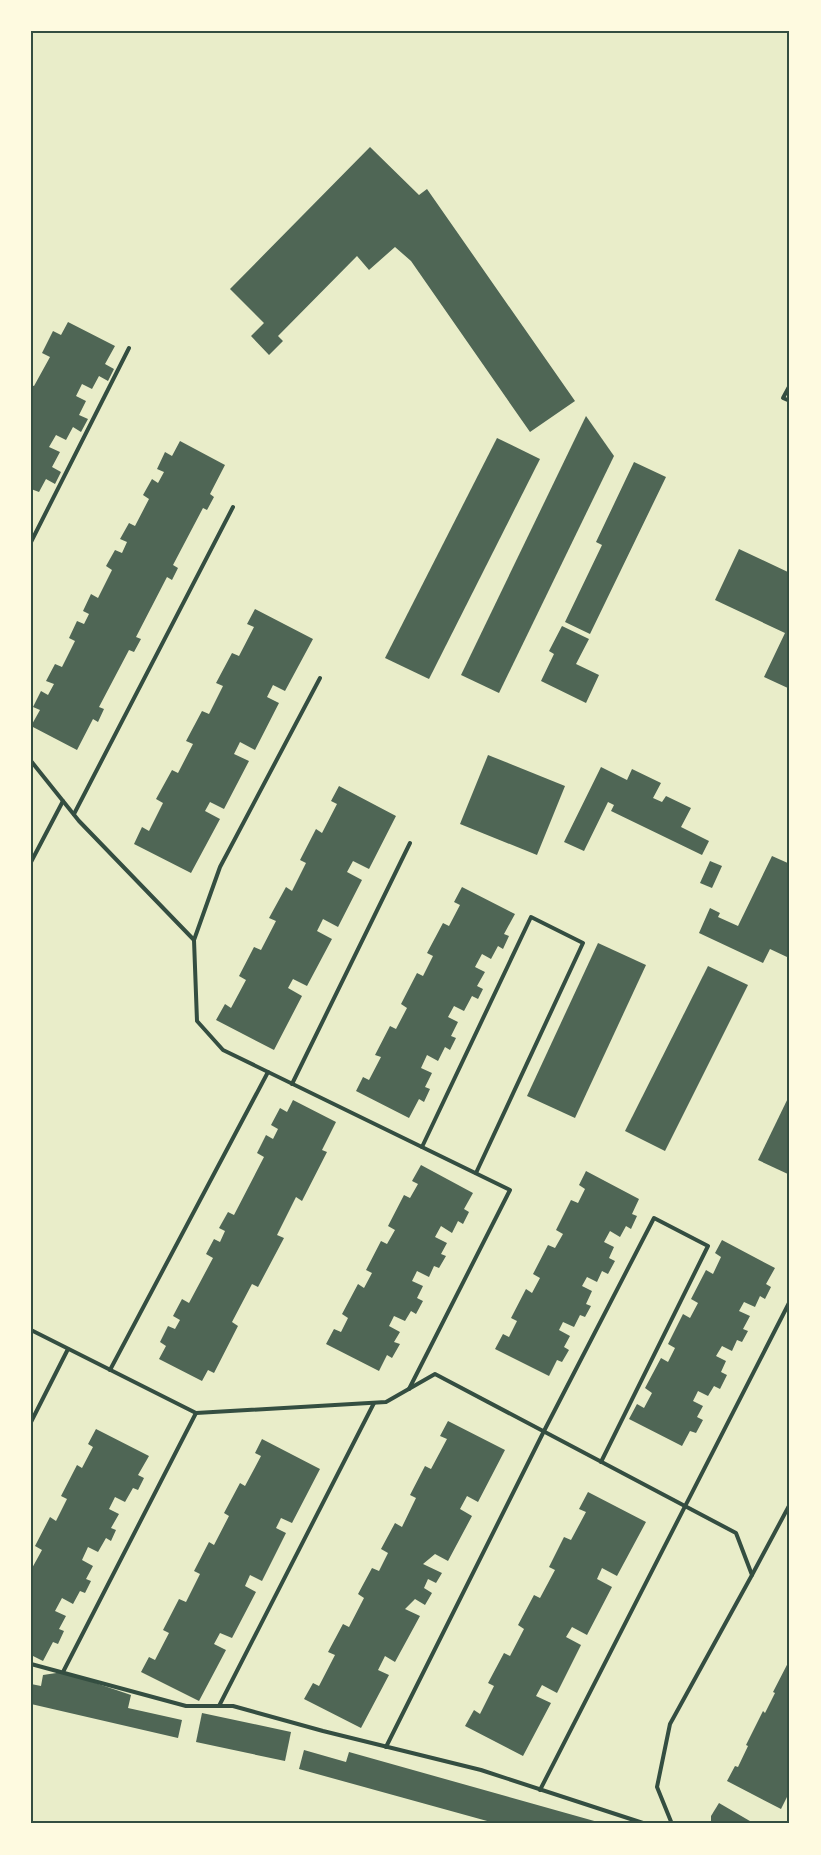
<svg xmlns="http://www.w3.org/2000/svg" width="821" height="1855" font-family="'PT Sans',sans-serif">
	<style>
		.building { fill: #4f6655 }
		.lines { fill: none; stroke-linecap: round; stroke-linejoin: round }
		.service { stroke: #344e41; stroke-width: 4 }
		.neatline { fill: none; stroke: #344e41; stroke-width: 2 }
	</style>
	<rect width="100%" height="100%" fill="#e9edc9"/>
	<!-- building -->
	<g class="building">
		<polygon points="370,147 419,195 427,189 575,401 530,432 411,261 395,247 369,270 357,256 278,336 283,341 269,355 251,336 264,323 230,289"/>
		<polygon points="68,322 115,346 105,364 114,369 108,381 99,376 92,389 82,384 76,396 86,401 79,415 88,419 81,432 73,427 66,440 56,435 49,447 60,452 52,467 61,472 55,484 46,479 39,492 31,489 31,385 34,386 50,357 42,353 53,331 61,335"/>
		<polygon points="586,416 614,456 499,693 461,675"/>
		<polygon points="497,438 540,459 429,679 385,658"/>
		<polygon points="180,441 225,465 210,494 214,497 207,510 203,508 173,565 178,568 172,580 167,577 136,637 141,639 134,652 129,650 99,707 104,709 98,722 93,719 77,750 31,726 40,710 33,707 41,691 48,695 54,684 46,681 55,664 62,667 75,641 69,638 77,621 84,624 89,614 83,611 91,594 98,598 112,570 106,566 115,550 122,553 127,542 120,539 129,523 135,526 149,499 143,495 152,479 158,483 164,472 157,469 165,452 172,456"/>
		<polygon points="634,462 666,477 590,634 565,622 602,545 596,542"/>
		<polygon points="739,549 790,573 790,689 764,677 785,633 715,600"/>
		<polygon points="255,609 313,639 285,691 273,685 267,697 279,703 255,750 240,742 234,754 249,761 224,809 210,802 205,811 220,819 191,873 134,844 142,827 149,831 163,803 156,799 172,770 178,773 193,744 186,741 202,711 209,714 223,686 216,683 232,653 239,656 254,627 247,624"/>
		<polygon points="562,626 589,639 576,664 599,675 586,703 541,681 554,654 549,651"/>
		<polygon points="488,755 565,786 537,855 460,824"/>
		<polygon points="601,767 627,780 632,769 661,783 653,798 662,802 666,796 691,808 681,827 709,841 702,855 611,811 614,805 608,802 584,851 564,842"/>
		<polygon points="339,786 396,816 369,869 353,861 347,872 362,880 338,927 323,919 317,931 332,939 307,986 293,979 288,988 302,996 274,1050 216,1020 225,1004 231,1008 246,980 239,976 254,947 261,950 276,921 269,918 286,887 292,891 306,863 300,860 316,829 322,833 337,804 331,801"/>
		<polygon points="772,856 790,864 790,951 787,957 770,949 763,963 699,933 710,908 720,913 718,917 738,926"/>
		<polygon points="710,861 722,866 712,888 700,883"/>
		<polygon points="462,887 515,914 504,934 509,936 503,949 498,946 491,959 482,954 475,967 485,972 477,986 483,989 478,999 472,996 464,1011 454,1006 448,1017 458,1022 451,1036 456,1038 450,1050 445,1047 438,1061 427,1055 421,1068 432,1073 425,1087 430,1089 424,1102 419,1099 409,1118 356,1091 363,1077 369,1080 381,1057 375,1055 390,1026 396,1029 407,1008 401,1004 417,973 423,976 433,956 427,953 443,923 449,926 460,905 454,902"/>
		<polygon points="598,943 646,965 575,1118 527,1096"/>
		<polygon points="708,966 748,985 665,1151 625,1131"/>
		<polygon points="790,1094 790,1175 758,1160"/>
		<polygon points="293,1100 336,1122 322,1150 327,1152 302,1201 296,1197 277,1235 284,1238 258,1287 252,1284 232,1322 238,1326 214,1373 208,1370 202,1381 159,1359 166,1346 160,1342 168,1326 175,1329 180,1320 173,1316 182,1299 189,1303 213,1258 206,1254 214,1239 220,1242 225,1231 219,1228 228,1212 234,1215 264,1157 257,1153 266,1135 273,1139 278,1129 271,1125 280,1108 287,1112"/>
		<polygon points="421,1165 473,1193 464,1209 469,1212 463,1224 458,1221 452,1233 441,1226 435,1237 447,1243 441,1254 446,1256 439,1268 434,1266 429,1277 417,1271 412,1281 423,1286 417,1298 423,1301 416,1314 411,1311 405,1321 394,1316 389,1326 400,1332 394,1342 400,1344 392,1358 387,1355 379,1371 326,1344 334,1329 341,1332 348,1318 342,1314 358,1284 364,1288 372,1273 366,1270 381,1241 387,1244 395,1230 388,1226 404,1195 410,1198 418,1184 412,1181"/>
		<polygon points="586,1171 639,1199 632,1214 637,1216 631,1229 626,1226 620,1237 610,1231 604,1242 614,1247 609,1258 615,1261 608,1274 602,1271 597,1282 587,1277 582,1286 592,1291 586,1304 591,1306 585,1317 580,1315 574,1327 563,1322 559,1330 570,1336 564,1347 569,1350 562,1362 557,1360 549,1376 495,1349 503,1334 509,1337 517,1321 511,1318 526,1289 532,1293 540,1278 533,1274 548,1245 555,1248 563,1234 556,1230 571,1200 578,1203 585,1189 579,1185"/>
		<polygon points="722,1240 775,1268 766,1284 771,1287 765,1299 760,1296 755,1307 744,1302 739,1311 750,1316 743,1329 748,1331 742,1342 737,1340 732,1351 722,1346 716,1356 726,1361 721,1372 727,1375 720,1389 714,1386 708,1396 698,1391 693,1401 703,1406 697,1417 703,1420 696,1433 690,1431 682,1446 629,1419 637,1404 644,1408 652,1393 645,1388 661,1358 668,1362 675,1348 668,1344 683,1314 690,1318 698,1303 691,1299 706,1270 713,1274 721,1257 715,1253"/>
		<polygon points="448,1421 505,1450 478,1502 467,1496 460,1509 472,1516 448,1561 435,1554 423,1564 442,1573 436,1583 428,1579 424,1588 432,1593 425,1605 415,1599 405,1609 420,1616 395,1662 385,1656 378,1670 389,1675 361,1728 304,1699 313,1683 319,1686 335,1655 328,1652 343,1624 349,1627 364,1598 358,1594 372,1568 379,1571 388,1553 381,1549 395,1523 402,1527 416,1498 410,1495 425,1466 431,1469 447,1439 440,1436"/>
		<polygon points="96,1429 149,1456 138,1475 144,1478 138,1490 133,1488 125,1502 115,1497 109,1509 119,1514 111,1528 116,1530 111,1541 106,1538 98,1552 88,1547 82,1560 93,1566 86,1579 91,1581 85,1593 80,1591 73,1604 62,1598 55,1611 66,1616 59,1629 64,1631 58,1644 53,1642 43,1661 31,1655 31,1570 42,1550 35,1546 50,1517 56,1521 67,1499 61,1496 77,1465 82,1468 93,1447 88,1444"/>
		<polygon points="262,1439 320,1469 292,1523 281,1518 276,1528 286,1533 262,1581 250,1575 245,1586 256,1592 232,1638 220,1633 214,1644 226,1650 199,1701 141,1672 149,1657 155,1660 169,1633 163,1630 179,1599 186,1602 200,1574 194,1571 209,1542 214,1545 229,1516 224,1513 240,1483 245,1486 261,1456 255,1453"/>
		<polygon points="588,1492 646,1522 617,1576 602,1568 597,1579 612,1587 587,1635 572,1627 566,1637 581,1645 557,1693 542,1685 536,1696 551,1703 523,1756 465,1726 474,1710 480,1714 494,1686 488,1683 504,1653 510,1656 524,1629 518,1625 534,1595 540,1598 555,1570 549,1567 564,1537 571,1540 586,1512 579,1509"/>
		<polygon points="790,1659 790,1791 781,1809 727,1781 735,1766 738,1767 748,1746 746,1745 763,1711 765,1713 775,1693 773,1692"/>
		<polygon points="63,1672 131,1695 128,1708 182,1720 178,1738 31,1704 31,1684 41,1686 43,1675"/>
		<polygon points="202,1713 291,1732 285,1761 196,1742"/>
		<polygon points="304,1750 346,1762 349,1752 605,1824 498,1824 299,1769"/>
		<polygon points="719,1803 755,1824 711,1824 711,1816"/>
	</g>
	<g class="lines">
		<!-- service -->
		<g class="service">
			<polyline points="790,385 783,398 790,401"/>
			<polyline points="31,542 129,348"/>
			<polyline points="31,761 79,821 194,940 197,1021 223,1050 510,1190 409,1389"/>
			<polyline points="74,814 233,507"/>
			<polyline points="31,862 63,801"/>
			<polyline points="194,940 220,867 320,678"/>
			<polyline points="292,1084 410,843"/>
			<polyline points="422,1147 531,917 583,943 476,1173"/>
			<polyline points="31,1330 196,1413 386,1402 435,1374 736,1533 752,1575 670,1724 657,1787 672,1824"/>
			<polyline points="110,1370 268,1072"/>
			<polyline points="31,1422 68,1349"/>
			<polyline points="752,1575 790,1504"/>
			<polyline points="31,1664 186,1706 233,1706 323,1731 481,1770 646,1824"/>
			<polyline points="63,1672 196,1413"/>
			<polyline points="219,1706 374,1403"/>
			<polyline points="386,1747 544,1431 654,1218 708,1246 601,1462"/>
			<polyline points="540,1790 790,1301"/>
		</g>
	</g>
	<!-- border -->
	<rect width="821" height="1855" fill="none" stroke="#fefae0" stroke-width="65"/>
	<rect x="32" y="32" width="756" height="1790" class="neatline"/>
</svg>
